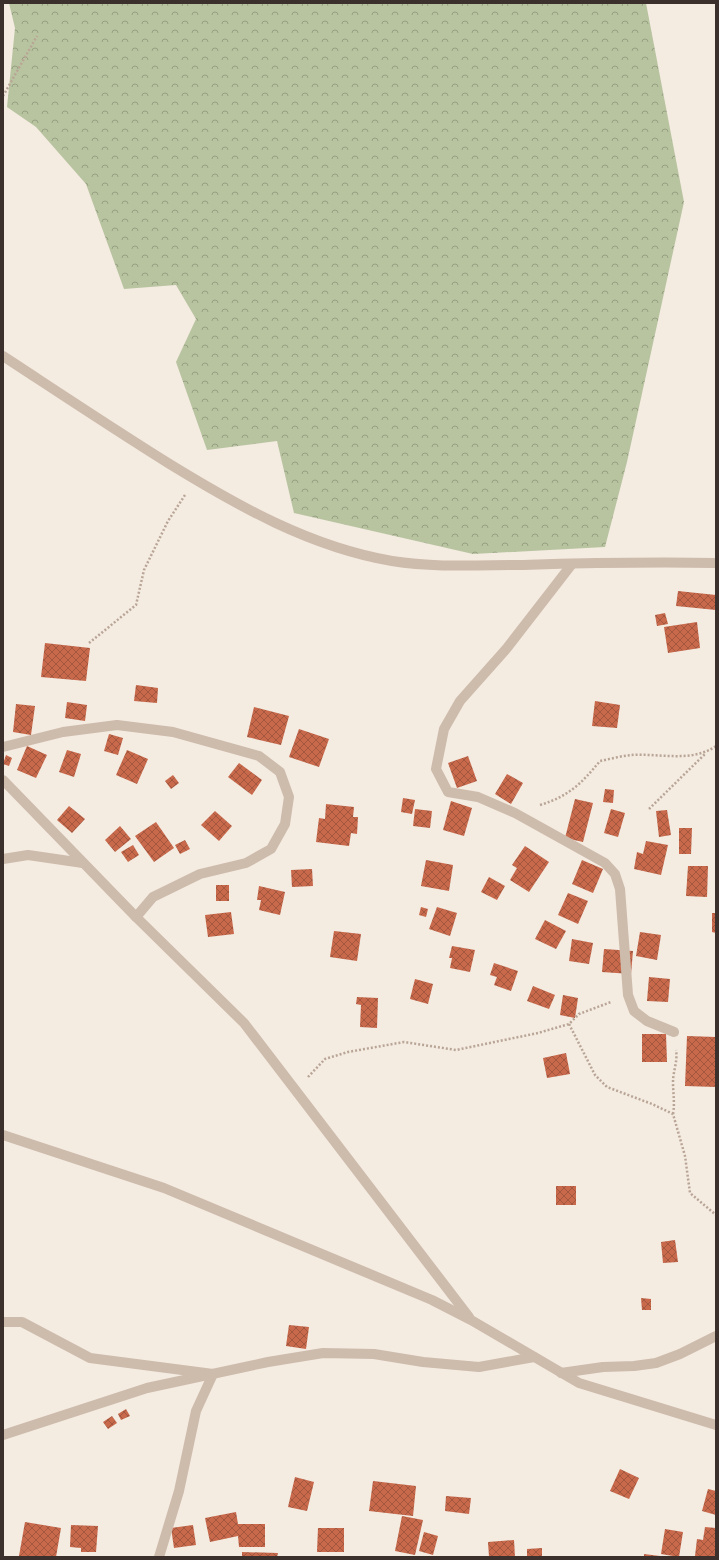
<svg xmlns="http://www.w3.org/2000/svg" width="719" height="1560" font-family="Poppins,sans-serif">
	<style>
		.forest { fill: url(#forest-crowns) }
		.building { fill: url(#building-cross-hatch) }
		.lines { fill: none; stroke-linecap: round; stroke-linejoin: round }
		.path { stroke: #b9a596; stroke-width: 2.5; stroke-dasharray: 2 2; stroke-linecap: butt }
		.minor { stroke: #cdbbac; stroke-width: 10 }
	</style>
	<defs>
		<pattern id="forest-crowns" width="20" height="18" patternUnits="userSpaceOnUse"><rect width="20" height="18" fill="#b8c4a0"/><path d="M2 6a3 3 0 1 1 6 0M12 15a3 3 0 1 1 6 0" fill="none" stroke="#97a083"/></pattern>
		<pattern id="building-cross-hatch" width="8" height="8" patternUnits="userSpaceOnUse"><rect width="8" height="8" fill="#c8694b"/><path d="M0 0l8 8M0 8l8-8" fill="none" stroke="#a4573f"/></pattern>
	</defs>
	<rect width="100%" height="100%" fill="#f4ebe1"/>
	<!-- forest -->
	<polygon class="forest" points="9,3 646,3 684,202 627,462 605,547 473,554 294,513 277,441 207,450 176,362 196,319 176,285 124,289 86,184 36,127 7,107 15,28"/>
	<!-- building -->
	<g class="building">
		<polygon points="678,591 716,595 716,610 676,606"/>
		<polygon points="665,613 668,624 657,626 655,615"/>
		<polygon points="697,622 700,648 668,653 664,627"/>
		<polygon points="45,643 90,648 86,681 41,677"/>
		<polygon points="136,685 158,688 157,703 134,701"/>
		<polygon points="595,701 620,705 617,728 592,726"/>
		<polygon points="67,702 87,705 85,721 65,718"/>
		<polygon points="16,704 35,706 31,735 13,732"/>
		<polygon points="254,707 289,716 281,745 247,737"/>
		<polygon points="299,729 329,739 319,767 289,757"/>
		<polygon points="109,734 123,738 118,755 104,751"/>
		<polygon points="27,746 47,755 36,778 17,770"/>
		<polygon points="67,750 81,754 74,777 59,772"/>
		<polygon points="127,750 148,759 137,784 116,775"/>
		<polygon points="6,755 12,758 9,766 3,764"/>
		<polygon points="468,756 477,781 457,788 448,763"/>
		<polygon points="239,763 262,780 252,795 228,777"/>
		<polygon points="507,774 523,783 511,804 495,794"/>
		<polygon points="173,775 179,783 171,789 165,781"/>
		<polygon points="605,789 614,790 613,803 603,802"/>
		<polygon points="403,798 415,800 412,814 401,812"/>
		<polygon points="575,799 593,803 583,842 565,838"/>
		<polygon points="451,801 472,808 464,836 443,830"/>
		<polygon points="326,804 354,807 353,817 358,817 357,834 351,833 349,846 316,842 319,818 325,819"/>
		<polygon points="69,806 85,819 72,833 57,820"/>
		<polygon points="415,809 432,811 430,828 413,826"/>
		<polygon points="611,809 625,813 618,837 604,833"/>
		<polygon points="667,810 671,835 659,837 656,811"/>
		<polygon points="215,811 232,826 219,841 201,825"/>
		<polygon points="156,822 174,848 154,862 135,836"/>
		<polygon points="120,826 131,839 115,852 105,840"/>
		<polygon points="679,828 692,828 691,854 679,854"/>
		<polygon points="185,840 190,849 180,854 175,845"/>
		<polygon points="646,841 668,845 661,875 634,869 637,852 643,854"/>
		<polygon points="133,845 139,855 128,862 121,852"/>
		<polygon points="525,846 549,862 529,892 510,880 517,868 512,865"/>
		<polygon points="426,860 453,865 449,891 421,886"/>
		<polygon points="582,860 603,869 593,893 572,884"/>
		<polygon points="688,866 708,866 707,897 686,896"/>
		<polygon points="312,869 313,886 292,887 291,870"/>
		<polygon points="489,877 505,886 497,900 481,892"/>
		<rect x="216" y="885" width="13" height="16"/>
		<polygon points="259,886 285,892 280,915 259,910 261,900 257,900"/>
		<polygon points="568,893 588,901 578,924 558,915"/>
		<polygon points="421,907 428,909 426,917 419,915"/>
		<polygon points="437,907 457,913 450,936 429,929"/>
		<polygon points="231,912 234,934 208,937 205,915"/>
		<polygon points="712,913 716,913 716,933 712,932"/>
		<polygon points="545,920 566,931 556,949 535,939"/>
		<polygon points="334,931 361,934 357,961 330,957"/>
		<polygon points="640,932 661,935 657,960 636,956"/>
		<polygon points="572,939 593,943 589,964 569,961"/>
		<polygon points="452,946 475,950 470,972 450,968 452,958 449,958"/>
		<polygon points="604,949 633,951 631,974 602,972"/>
		<polygon points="494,963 518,971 511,991 494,985 497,977 490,975"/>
		<polygon points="649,977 670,979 668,1002 647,1001"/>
		<polygon points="415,979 433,984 428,1004 410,999"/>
		<polygon points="533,986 555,995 549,1009 527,1001"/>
		<polygon points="563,995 578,998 575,1018 560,1015"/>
		<polygon points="357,997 378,998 377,1028 360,1027 361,1005 356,1004"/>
		<polygon points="642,1034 666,1034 667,1062 642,1062"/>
		<polygon points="687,1036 716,1037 716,1087 685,1086"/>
		<polygon points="566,1053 570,1074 547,1078 543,1058"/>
		<rect x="556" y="1186" width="20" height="19"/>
		<polygon points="675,1240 678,1262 663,1263 661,1242"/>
		<polygon points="641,1298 651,1299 651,1310 642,1310"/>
		<polygon points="289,1325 309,1327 306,1349 286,1346"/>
		<polygon points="126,1409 130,1416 121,1420 118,1414"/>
		<polygon points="112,1416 117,1423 108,1429 103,1422"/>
		<polygon points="620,1469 639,1478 629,1499 610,1491"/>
		<polygon points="295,1477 314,1482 307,1511 288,1507"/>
		<polygon points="373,1481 416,1486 413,1516 369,1511"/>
		<polygon points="708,1489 716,1491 716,1515 702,1511"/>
		<polygon points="446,1496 471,1498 469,1514 445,1511"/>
		<polygon points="236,1512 238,1524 265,1524 265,1547 239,1547 238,1536 210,1542 205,1518"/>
		<polygon points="402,1516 423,1520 415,1555 395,1551"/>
		<polygon points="25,1522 61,1528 56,1557 19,1556"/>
		<polygon points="71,1525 98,1526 96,1552 81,1552 81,1548 70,1547"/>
		<polygon points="193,1525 196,1545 174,1548 171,1528"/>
		<polygon points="705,1527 716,1528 716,1557 695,1556 697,1539 703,1540"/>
		<polygon points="318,1528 344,1528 344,1552 317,1552"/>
		<polygon points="665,1529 683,1532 679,1557 661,1554"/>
		<polygon points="424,1532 438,1536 433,1555 419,1551"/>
		<polygon points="514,1540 515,1557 489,1557 488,1542"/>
		<polygon points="542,1548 542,1557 527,1557 527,1549"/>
		<polygon points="242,1552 278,1553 277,1557 242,1557"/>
		<polygon points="644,1554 660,1556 660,1557 644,1557"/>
	</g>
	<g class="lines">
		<!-- path -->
		<g class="path">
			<polyline points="3,96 37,36"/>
			<polyline points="89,643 136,605 144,570 168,521 185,495"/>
			<path d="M540 805C569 796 581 784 600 761 610 759 621 756 631 755 659 753 692 763 716 746"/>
			<polyline points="649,809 706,753"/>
			<polyline points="569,1024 595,1075 607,1087 652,1104 673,1114 685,1156 690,1193 716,1215"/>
			<polyline points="308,1077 325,1059 348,1052 404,1042 456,1050 538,1033 569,1024 579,1014 611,1002"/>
			<path d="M673 1114C675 1103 673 1093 673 1082 673 1071 678 1061 676 1050"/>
		</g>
		<!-- minor -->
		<g class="minor">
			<path d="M3 356C58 392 112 428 168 463 238 506 310 547 392 561 436 568 480 565 523 565 587 563 652 562 716 563"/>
			<polyline points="572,564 507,648 460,701 444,729 436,769 448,792 478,797 515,813 605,863 615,874 620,889 628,995 634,1011 647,1021 674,1032"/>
			<polyline points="3,747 63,732 117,725 173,732 259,756 280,772 289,797 285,824 271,849 246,863 200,874 153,897 136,917"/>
			<polyline points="3,780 136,917 244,1023 469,1317"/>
			<polyline points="3,859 28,855 83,863"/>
			<polyline points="3,1135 164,1188 432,1300 471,1320 579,1383 716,1425"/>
			<polyline points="3,1322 22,1322 90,1358 213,1374 196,1411 179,1491 159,1557"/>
			<polyline points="561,1373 603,1367 634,1366 656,1363 680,1354 716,1336"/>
			<polyline points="3,1435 147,1388 268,1362 323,1353 374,1354 423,1362 479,1367 534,1357"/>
		</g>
	</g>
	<!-- border -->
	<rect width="719" height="1560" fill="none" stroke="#3b302b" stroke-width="8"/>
</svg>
